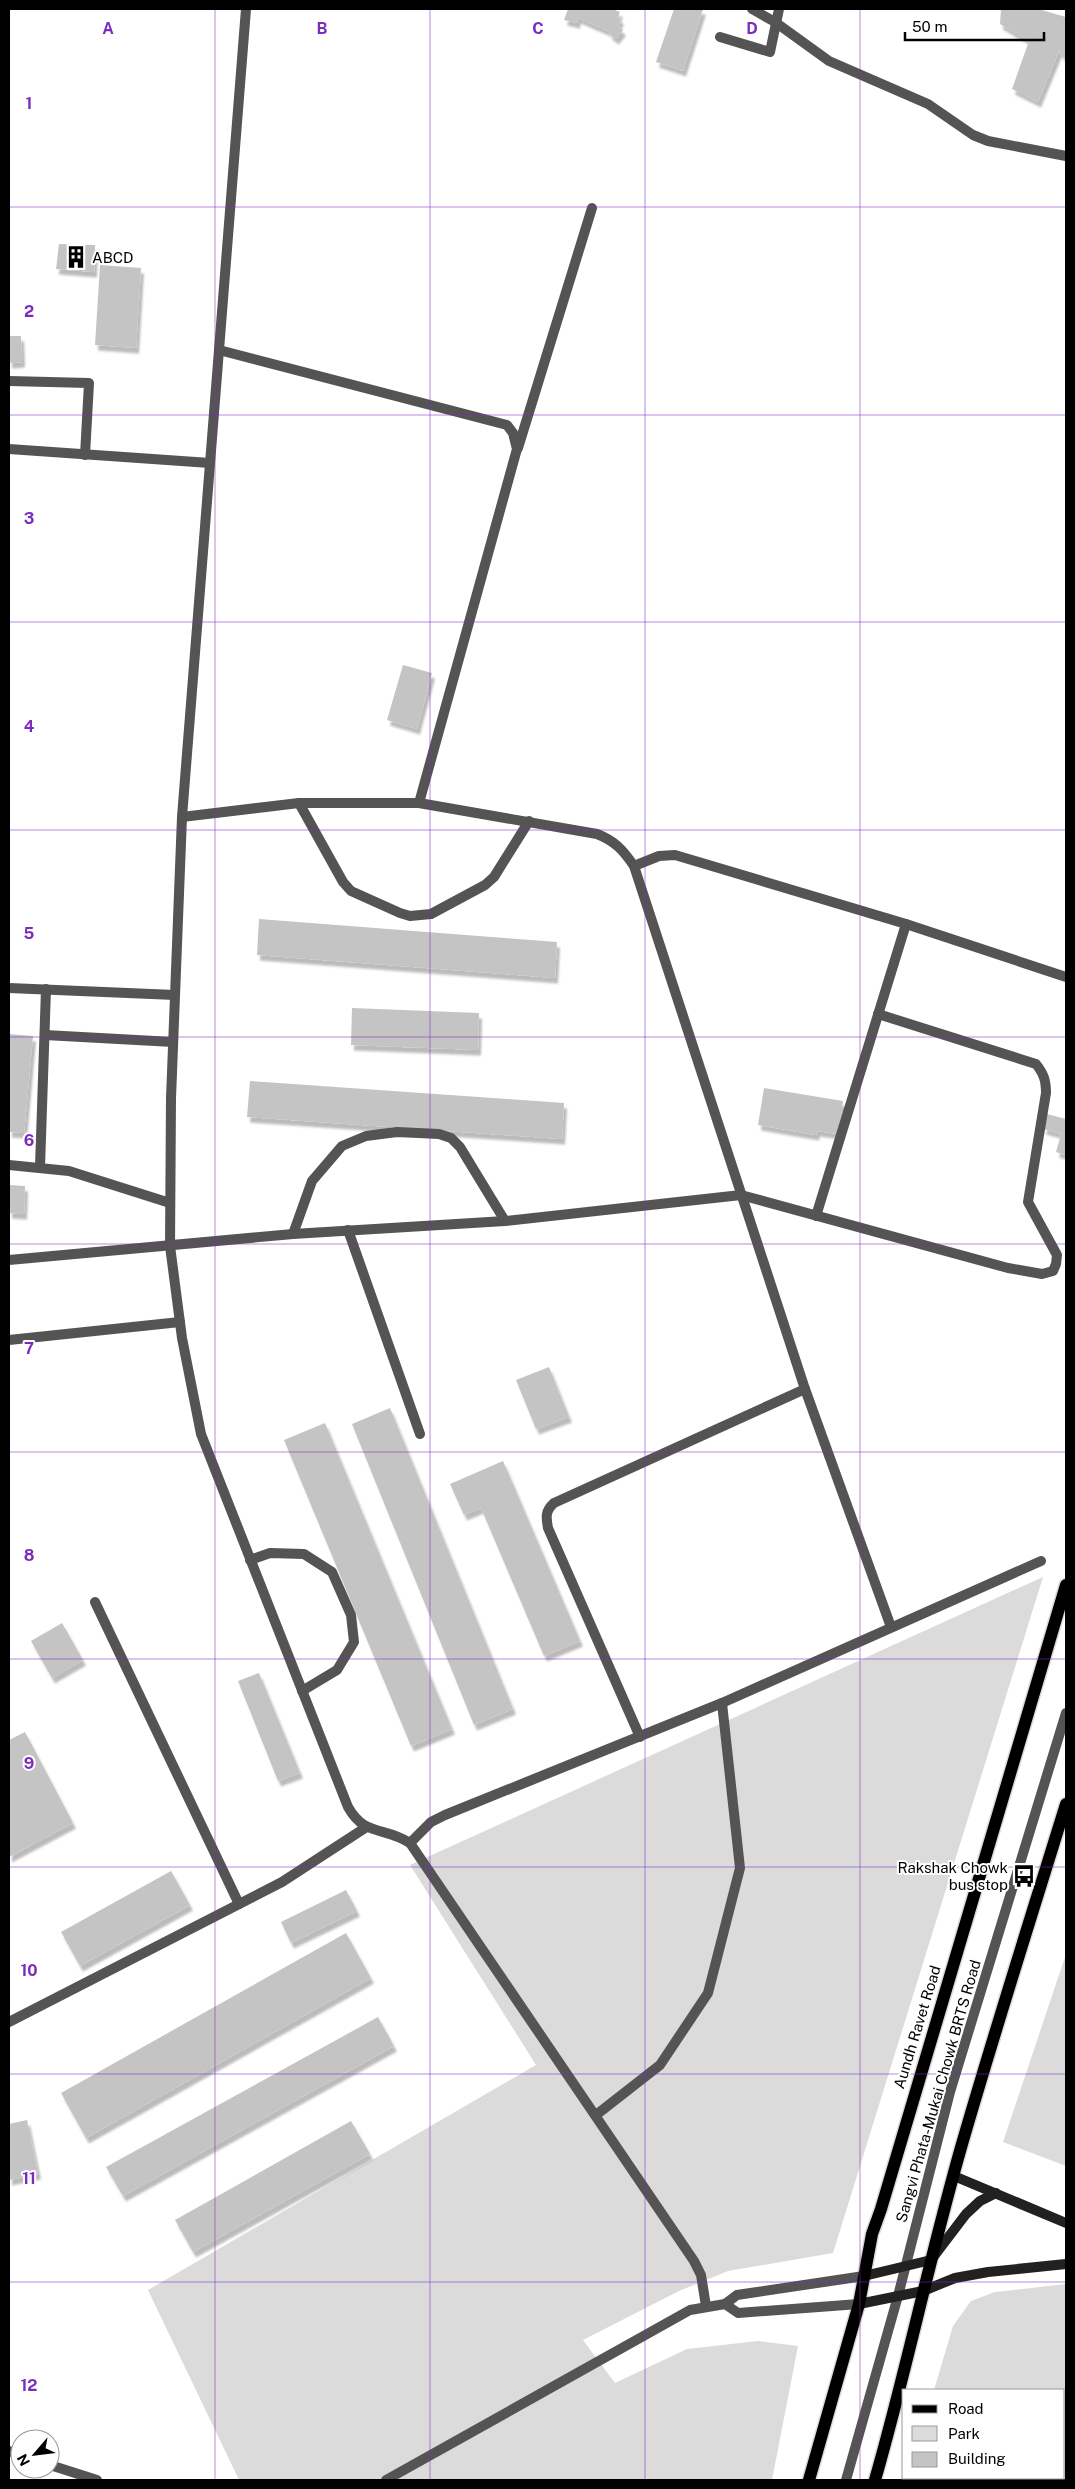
<svg xmlns="http://www.w3.org/2000/svg" width="1075" height="2489" font-family="'Public Sans',sans-serif">
	<style>
		.green { fill: #dbdbdb }
		.building { fill: #c4c4c4; filter: url(#shadow) }
		.lines { fill: none; stroke-linecap: round; stroke-linejoin: round }
		.primary-casing { stroke: #dbdbdb; stroke-width: 15 }
		.lane { stroke: #545454; stroke-width: 10 }
		.secondary { stroke: #212121; stroke-width: 10 }
		.primary { stroke: #000; stroke-width: 12 }
		.grid { fill: none; stroke: #7b2cbf; stroke-width: 1; stroke-opacity: 0.55 }
		.labels { text-anchor: middle; dominant-baseline: central; stroke-width: 4; stroke-linejoin: round; paint-order: stroke }
		.poi-label { font-size: 15px; fill: #000; stroke: #fff; text-anchor: start }
		.street-label { font-size: 15px; fill: #000; stroke: #fff }
		.grid-label { font-size: 16px; text-anchor: middle; font-weight: bold; fill: #7b2cbf; stroke: #fff; stroke-width: 4; stroke-linejoin: round; paint-order: stroke }
	</style>
	<defs>
		<filter id="shadow"><feDropShadow dx="3" dy="5.5" stdDeviation="1" flood-color="#0004"/></filter>
	</defs>
	<rect width="100%" height="100%" fill="#fff"/>
	<!-- green -->
	<g class="green">
		<polygon points="1043,1577 833,2253 728,2271 679,2291 583,2340 615,2383 687,2349 758,2341 798,2346 772,2480 239,2480 148,2290 536,2065 410,1865"/>
		<polygon points="1066,1954 1066,2166 1003,2142"/>
		<polygon points="1066,2284 1066,2480 909,2480 909,2478 1064,2478 1064,2390 934,2390 953,2326 971,2301 995,2292"/>
	</g>
	<!-- building -->
	<g class="building">
		<polygon points="568,9 612,9 620,12 618,17 621,19 618,26 623,30 616,39 609,34 610,32 578,18 577,23 564,20"/>
		<polygon points="674,9 703,9 683,71 656,62"/>
		<polygon points="1001,9 1038,9 1066,17 1066,61 1059,51 1038,102 1012,89 1029,41 1000,24"/>
		<polygon points="59,244 95,245 94,272 56,269"/>
		<polygon points="100,265 141,268 136,348 95,345"/>
		<polygon points="9,336 21,336 22,362 9,363"/>
		<polygon points="403,665 432,673 417,729 387,720"/>
		<polygon points="259,919 557,942 555,978 257,955"/>
		<polygon points="352,1008 479,1013 478,1050 351,1045"/>
		<polygon points="9,1034 33,1036 24,1133 9,1132"/>
		<polygon points="250,1081 564,1103 562,1139 247,1117"/>
		<polygon points="764,1088 843,1101 838,1134 817,1131 816,1135 758,1125"/>
		<polygon points="1047,1114 1066,1119 1066,1155 1056,1152 1061,1134 1043,1129"/>
		<polygon points="9,1185 25,1186 24,1214 9,1213"/>
		<polygon points="549,1367 569,1417 536,1429 516,1380"/>
		<polygon points="390,1408 513,1709 474,1725 352,1424"/>
		<polygon points="325,1423 452,1729 411,1746 284,1440"/>
		<polygon points="503,1461 580,1641 544,1656 481,1508 464,1515 450,1484"/>
		<polygon points="62,1623 83,1660 52,1678 31,1641"/>
		<polygon points="259,1673 300,1773 278,1781 238,1681"/>
		<polygon points="25,1732 73,1823 9,1857 9,1740"/>
		<polygon points="171,1871 190,1905 80,1966 61,1932"/>
		<polygon points="346,1890 357,1911 291,1943 281,1922"/>
		<polygon points="346,1933 371,1978 86,2138 61,2093"/>
		<polygon points="378,2017 394,2046 123,2196 106,2167"/>
		<polygon points="27,2120 38,2174 9,2180 9,2124"/>
		<polygon points="351,2121 370,2154 193,2252 175,2220"/>
	</g>
	<g class="lines">
		<defs>
			<g id="primary">
				<polyline points="809,2480 859,2304 872,2234 881,2209 1066,1585"/>
				<path d="M875 2480C907 2369 930 2255 962 2144 995 2030 1031 1917 1066 1804"/>
			</g>
		</defs>
		<!-- primary casing -->
		<use href="#primary" class="primary-casing"/>
		<!-- lane -->
		<g class="lane">
			<path d="M246 9 182 817 171 1098 170 1246 182 1338 201 1434 348 1807C365 1837 383 1826 410 1843L694 2261 701 2275 706 2306"/>
			<polyline points="752,9 775,22 829,61 928,104 973,135 988,141 1066,156"/>
			<polyline points="720,37 770,52 779,9"/>
			<polyline points="219,350 507,425 513,433 517,449 419,803"/>
			<polyline points="9,381 89,383 85,455"/>
			<polyline points="518,448 592,208"/>
			<polyline points="9,449 210,463"/>
			<polyline points="299,803 343,882 351,891 400,913 410,916 431,914 485,885 494,877 529,821"/>
			<path d="M182 817 299 803H419L597 834C615 841 623 850 634 866L805 1389 891 1627"/>
			<polyline points="634,866 659,856 675,855 906,924 1066,977"/>
			<polyline points="9,988 175,995"/>
			<polyline points="45,1035 173,1042"/>
			<polyline points="9,1165 69,1171 170,1203"/>
			<polyline points="40,1167 46,989"/>
			<polyline points="816,1216 906,924"/>
			<polyline points="348,1230 420,1434"/>
			<polyline points="293,1234 312,1181 342,1146 366,1136 397,1132 439,1134 451,1138 460,1147 505,1221"/>
			<path d="M9 1260 293 1234 505 1221 741 1195 1008 1268 1042 1274 1053 1271 1056 1264 1057 1255 1028 1202 1046 1093C1046 1081 1044 1074 1036 1064L878 1014"/>
			<polyline points="9,1340 180,1322"/>
			<polyline points="250,1560 270,1553 304,1554 332,1572 351,1615 354,1642 337,1670 302,1691"/>
			<polyline points="95,1602 239,1904"/>
			<polyline points="722,1703 1041,1561"/>
			<path d="M640 1737 548 1528C546 1517 545 1511 554 1503L805 1389"/>
			<polyline points="410,1843 431,1822 445,1815 722,1703 740,1868 708,1993 660,2065 596,2115"/>
			<polyline points="9,2022 282,1882 365,1828"/>
			<polyline points="725,2304 738,2313 859,2304"/>
			<polyline points="9,2451 20,2455"/>
			<polyline points="50,2465 97,2480"/>
			<polyline points="386,2480 690,2310 725,2304 737,2295 864,2276"/>
			<polyline points="846,2480 898,2296 950,2092 1066,1713"/>
		</g>
		<!-- secondary -->
		<g class="secondary">
			<polyline points="954,2176 1066,2223"/>
			<polyline points="864,2276 931,2260 966,2214 980,2201 996,2193"/>
			<polyline points="859,2304 923,2291 955,2278 988,2272 1066,2264"/>
		</g>
		<!-- primary -->
		<use href="#primary" class="primary"/>
	</g>
	<!-- grid -->
	<path class="grid" d="M215 9V2480M430 9V2480M645 9V2480M860 9V2480M9 207H1066M9 415H1066M9 622H1066M9 830H1066M9 1037H1066M9 1244H1066M9 1452H1066M9 1659H1066M9 1867H1066M9 2074H1066M9 2282H1066"/>
	<!-- icons -->
	<defs>
		<symbol id="building-bare" viewBox="-9 -9 18 18"><path d="M-4-6H4V6H1V3H-1V6H-4ZM-2.5-4.3h1.7v1.8h-1.7ZM.8-4.3h1.7v1.8H.8ZM-2.5-1h1.7V.8h-1.7ZM.8-1h1.7V.8H.8Z" fill="#000" stroke="#fff" stroke-width="2.5" paint-order="stroke"/></symbol>
		<symbol id="bus-bare" viewBox="-9 -9 18 18"><path d="M-5-6H5V4H4V6H2V4H-2V6H-4V4H-5ZM-3.5-4V0h7V-4ZM-3.5 1.2v1.5H-2V1.2ZM2 1.2v1.5H3.5V1.2Z" fill="#000" stroke="#fff" stroke-width="2.5" paint-order="stroke"/></symbol>
	</defs>
	<g fill-rule="evenodd">
		<use href="#building-bare" x="60" y="241" width="32" height="32"/>
		<use href="#bus-bare" x="1008" y="1860" width="32" height="32"/>
	</g>
	<g class="labels">
		<!-- poi labels -->
		<g class="poi-label">
			<text x="92" y="257">ABCD</text>
			<text x="1008" y="1867" text-anchor="end">Rakshak Chowk<tspan x="1008" dy="17">bus stop</tspan></text>
		</g>
		<!-- street labels -->
		<g class="street-label">
			<text transform="translate(917 2027) rotate(-73)">Aundh Ravet Road</text>
			<text transform="translate(938 2091) rotate(-74)">Sangvi Phata-Mukai Chowk BRTS Road</text>
		</g>
	</g>
	<g class="grid-label">
		<text x="108" y="34">A</text>
		<text x="322" y="34">B</text>
		<text x="538" y="34">C</text>
		<text x="752" y="34">D</text>
		<text x="29" y="109">1</text>
		<text x="29" y="317">2</text>
		<text x="29" y="524">3</text>
		<text x="29" y="732">4</text>
		<text x="29" y="939">5</text>
		<text x="29" y="1146">6</text>
		<text x="29" y="1354">7</text>
		<text x="29" y="1561">8</text>
		<text x="29" y="1769">9</text>
		<text x="29" y="1976">10</text>
		<text x="29" y="2184">11</text>
		<text x="29" y="2391">12</text>
	</g>
	<!-- border -->
	<rect width="1075" height="2489" fill="none" stroke="#000000" stroke-width="20"/>
	<!-- legend -->
	<rect x="902" y="2389" width="162" height="90" fill="#ffffff" stroke="#999999"/>
	<rect x="912" y="2405" width="25" height="8" fill="#000000" stroke="#999999"/>
	<text x="948" y="2414" font-size="15" fill="#000000">Road</text>
	<rect x="912" y="2426" width="25" height="15" fill="#dbdbdb" stroke="#999999"/>
	<text x="948" y="2439" font-size="15" fill="#000000">Park</text>
	<rect x="912" y="2452" width="25" height="15" fill="#c4c4c4" stroke="#999999"/>
	<text x="948" y="2464" font-size="15" fill="#000000">Building</text>
	<!-- north arrow -->
	<g transform="translate(35 2454) rotate(242)"><circle r="24" fill="#ffffff" stroke="#999999"/>
	<path d="M0-4L9 19L0 12L-9 19Z" fill="#000000"/>
	<text y="-8" font-size="14" font-weight="bold" text-anchor="middle" fill="#000000">N</text>
	</g>
	<!-- scale -->
	<path d="M905 32v8h139v-8" fill="none" stroke="#000000" stroke-width="2.5"/>
	<text x="912" y="32" font-size="15" fill="#000000" stroke="#ffffff" stroke-width="4" paint-order="stroke">50 m</text>
</svg>
